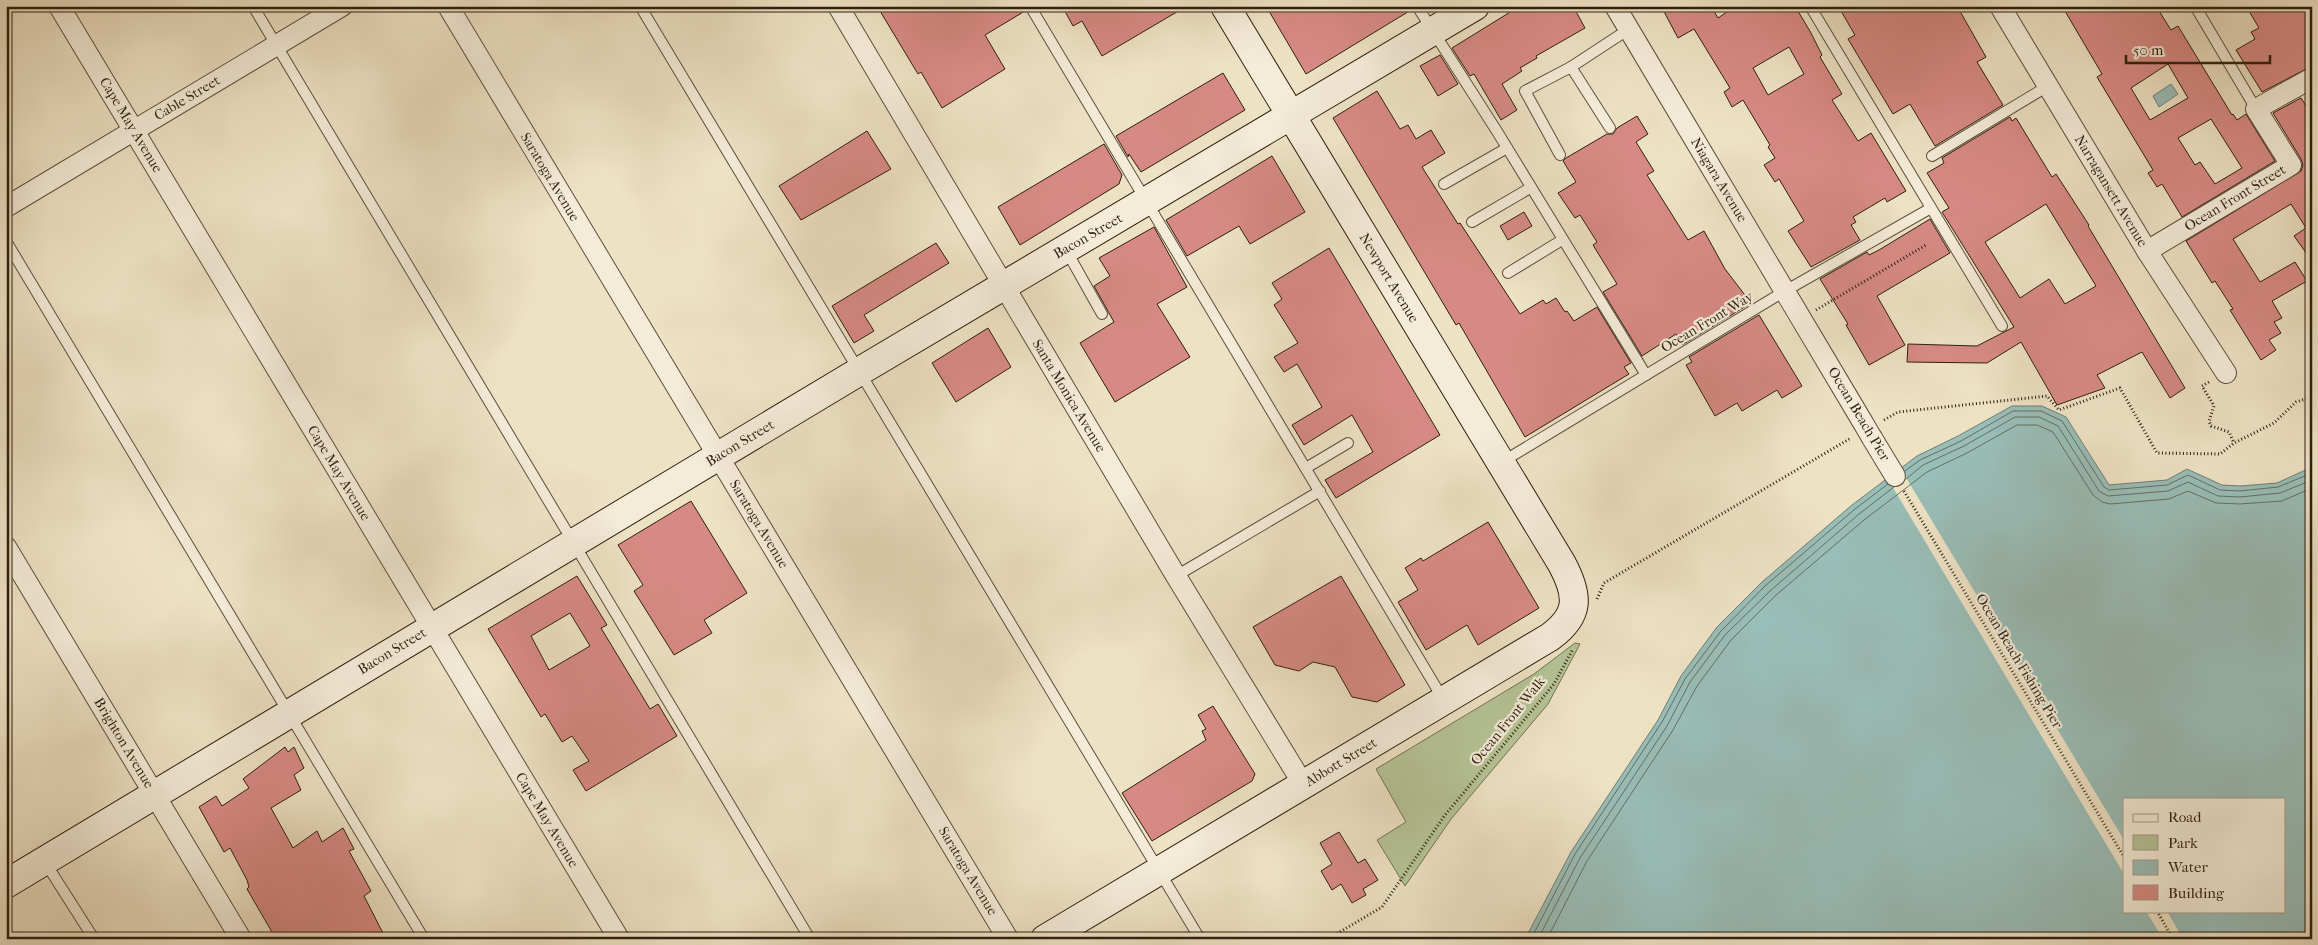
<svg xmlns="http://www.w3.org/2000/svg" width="2318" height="945" font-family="'IM FELL French Canon',serif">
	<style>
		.green { fill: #b5c497; stroke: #727252 }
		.water { fill: #99bdb7; stroke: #6e7e73; fill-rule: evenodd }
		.pier { fill: #eee2c5 }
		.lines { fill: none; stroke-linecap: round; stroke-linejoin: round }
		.shore { stroke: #646e62; stroke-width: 1 }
		.building { fill: #d78a85; stroke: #2e1f0e; fill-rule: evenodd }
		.lane-casing { stroke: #5e503c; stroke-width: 12 }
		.street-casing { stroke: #5e503c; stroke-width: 22 }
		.secondary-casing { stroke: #2e1f0e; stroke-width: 30 }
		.path { stroke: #2e1f0e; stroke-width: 3; stroke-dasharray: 1 2.5; stroke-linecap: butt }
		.lane { stroke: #f4ecd9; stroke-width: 10 }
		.street { stroke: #f4ecd9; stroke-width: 20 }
		.secondary { stroke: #f4ecd9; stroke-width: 28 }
		.street-bridge-casing { stroke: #5e503c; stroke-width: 22; stroke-linecap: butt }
		.street-bridge { stroke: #f4ecd9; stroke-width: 20 }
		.labels { text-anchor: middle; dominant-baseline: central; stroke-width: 4.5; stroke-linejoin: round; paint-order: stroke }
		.street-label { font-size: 14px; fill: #2e1f0e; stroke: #f4ecd9 }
	</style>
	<rect width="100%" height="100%" fill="#eee2c5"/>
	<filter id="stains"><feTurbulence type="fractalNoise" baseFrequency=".004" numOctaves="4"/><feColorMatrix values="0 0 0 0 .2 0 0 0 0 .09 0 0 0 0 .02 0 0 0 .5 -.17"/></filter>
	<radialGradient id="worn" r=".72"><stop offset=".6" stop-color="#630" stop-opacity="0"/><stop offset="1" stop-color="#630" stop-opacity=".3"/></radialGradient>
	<!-- green -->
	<polygon class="green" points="1575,643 1580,644 1548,704 1451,819 1405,886 1377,840 1406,822 1376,769 1534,674"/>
	<!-- water -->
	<g class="water">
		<polygon points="2171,84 2178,94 2159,107 2153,96"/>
		<path d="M2012 406H2042L2066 417 2109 485 2167 480 2187 469 2222 485 2240 486 2277 483 2312 467V939H1525L1571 852 1658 720 1681 676 1717 627 1762 582 1852 505 1917 456 1958 436ZM2124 799H2284V911H2124Z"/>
	</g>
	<!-- pier -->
	<g class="pier">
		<polygon points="1899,466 2124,840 2124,874 1886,476"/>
		<polygon points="2146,911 2167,911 2183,939 2163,939"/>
	</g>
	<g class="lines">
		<!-- shore -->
		<g class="shore">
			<polyline points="1905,471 1920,460 1961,441 2013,411 2041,411 2062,421 2104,487 2109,490 2167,485 2188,475 2220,490 2240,491 2278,487 2312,473"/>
			<polyline points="1906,479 1923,465 1964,446 2015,417 2039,417 2058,426 2099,491 2108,496 2168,491 2188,482 2218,496 2240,497 2280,493 2312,480"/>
			<polyline points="1531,939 1575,854 1662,722 1685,679 1721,631 1765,586 1855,509 1888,484"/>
			<polyline points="1538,939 1580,858 1667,726 1690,682 1725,635 1770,591 1859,514 1894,487"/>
			<polyline points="1547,939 1587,861 1673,730 1697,686 1731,640 1775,596 1864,520 1927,472 1967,453 2017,425 2037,425 2053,432 2093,495 2102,502 2110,504 2169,499 2188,491 2216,503 2240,504 2282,501 2312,488"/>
		</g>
	</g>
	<!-- building -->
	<g class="building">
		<polygon points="877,6 1023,6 1025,11 985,35 1005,69 942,108 921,72 918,74"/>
		<polygon points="1062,6 1187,6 1102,56 1082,21 1073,26"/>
		<polygon points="1266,6 1410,6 1411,10 1306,74"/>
		<polygon points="1520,6 1573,6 1585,28 1536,56 1537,58 1520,68 1522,71 1502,84 1517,110 1501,120 1474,74 1470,76 1452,48"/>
		<path d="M1661 6H1711L1718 18 1736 6H1795L1811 33 1822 55 1820 57 1842 94 1832 100 1858 141 1871 133 1906 191 1887 202 1885 198 1853 217 1856 222 1851 225 1860 240 1811 267 1788 231 1804 221 1779 179 1775 182 1764 165 1775 158 1768 147 1770 145 1743 100 1732 107 1724 92 1730 88 1694 29 1678 38ZM1789 47 1804 74 1768 95 1753 68Z"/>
		<polygon points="1838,6 1957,6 1986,57 1977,62 2003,105 1935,146 1910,104 1893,114 1848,39 1855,35"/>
		<path d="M2062 6H2156L2171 30 2178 26 2232 115 2233 114 2237 120 2246 114 2275 161 2182 217 2162 184 2157 187 2148 173 2153 170 2097 77 2102 74ZM2168 64 2188 98 2150 120 2131 88ZM2211 119 2242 168 2215 184 2200 162 2195 165 2178 138Z"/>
		<polygon points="2246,6 2312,6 2312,66 2262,92 2236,50 2255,39 2251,32 2259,28"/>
		<polygon points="1440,55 1458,84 1438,96 1420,66"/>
		<polygon points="1223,73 1245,110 1141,172 1129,154 1128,157 1116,136"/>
		<polygon points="1377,91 1400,129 1408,125 1416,139 1431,130 1445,153 1422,167 1458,224 1460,223 1520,314 1543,300 1546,304 1556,298 1565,312 1567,311 1574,321 1597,307 1631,363 1624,367 1629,374 1525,437 1459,323 1456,325 1333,118"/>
		<polygon points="2301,98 2312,115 2312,261 2294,236 2306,228 2291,204 2233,239 2260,282 2295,262 2307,281 2272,301 2282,318 2274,322 2281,333 2269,340 2276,350 2261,360 2230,310 2233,309 2215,281 2212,283 2186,241 2301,171 2303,165 2301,159 2273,113"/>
		<polygon points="1637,116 1648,134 1636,142 1654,171 1647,175 1688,240 1704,231 1725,269 1751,303 1682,345 1676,334 1642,356 1603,292 1617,284 1593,245 1597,242 1580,215 1575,218 1558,193 1576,182 1563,161 1566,158 1607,134 1613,134 1617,128"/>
		<path d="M2010 117 2012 121 2016 118 2052 177 2056 174 2089 225 2088 226 2185 388 2170 398 2142 352 2097 375 2105 388 2057 405 2021 342 1987 363 1907 362 1908 344 1977 346 2014 327 1942 212 1949 208 1927 173 1944 163 1942 158ZM2046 204 2096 286 2065 304 2049 279 2020 298 1985 242Z"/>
		<polygon points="867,131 891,169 801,220 779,186"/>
		<polygon points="1104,144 1122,175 1119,184 1020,245 998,207"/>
		<polygon points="1272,156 1305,212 1250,244 1239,226 1187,256 1166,220"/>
		<polygon points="1524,212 1532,226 1508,240 1500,226"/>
		<polygon points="1930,219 1950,253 1877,296 1905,345 1869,365 1846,325 1848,324 1820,279 1867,252 1869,255 1879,250"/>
		<polygon points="1154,227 1187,287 1157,304 1190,357 1115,402 1080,343 1114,322 1094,286 1110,276 1099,258"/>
		<polygon points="936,243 949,263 864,315 874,331 854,343 832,306"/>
		<polygon points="1329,248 1440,435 1336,498 1325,480 1373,452 1352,415 1304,445 1292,425 1322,407 1297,364 1284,372 1274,357 1298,343 1274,305 1282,299 1272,283"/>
		<polygon points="1759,315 1802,386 1782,398 1777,390 1742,411 1737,403 1715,416 1686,365 1692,362 1689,357"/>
		<polygon points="988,328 1011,367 956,402 932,363"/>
		<polygon points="691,501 747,593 704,620 712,633 674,655 634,591 643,585 618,545"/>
		<polygon points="1488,522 1539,608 1478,645 1467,625 1426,650 1398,602 1418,590 1405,568 1421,558 1423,561"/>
		<path d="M577 576 607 625 601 628 650 709 658 704 677 736 586 791 573 770 589 761 572 736 562 742 545 714 541 717 488 629ZM570 613 590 646 549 670 531 636Z"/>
		<polygon points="1341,576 1405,685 1377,702 1352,697 1335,667 1313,662 1299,671 1275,665 1253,627"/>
		<polygon points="1213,706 1255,774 1252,781 1152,841 1122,793 1206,740 1202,731 1206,729 1198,715"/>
		<polygon points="285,747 288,752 294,747 304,768 294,775 301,790 271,808 293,848 317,831 322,842 343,828 354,849 349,851 371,891 364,896 386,939 276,939 247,889 249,887 247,880 230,848 224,852 199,807 216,796 222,806 249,788 243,779"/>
		<polygon points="1339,832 1358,863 1365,859 1378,880 1363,889 1366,895 1352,903 1341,884 1332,890 1321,871 1332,864 1320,843"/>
	</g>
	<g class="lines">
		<defs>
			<g id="lane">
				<polyline points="253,6 810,939"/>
				<polyline points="640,6 1200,939"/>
				<polyline points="1030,6 1443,699"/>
				<polyline points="1417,6 1498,133 1646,375"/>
				<polyline points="1810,6 2002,326"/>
				<polyline points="2195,6 2256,109"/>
				<polyline points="1571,67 1610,128"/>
				<polyline points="1560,155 1525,91 1571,67 1629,29"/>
				<polyline points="1932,156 2048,86"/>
				<polyline points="1444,184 1507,148"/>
				<polyline points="1472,222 1530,188"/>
				<polyline points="6,241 424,939"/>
				<polyline points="1066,250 1102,314"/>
				<polyline points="1508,273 1562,240"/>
				<polyline points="1502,462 1785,291 1931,208"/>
				<polyline points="1306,468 1348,443"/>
				<polyline points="1176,576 1320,491"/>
				<polyline points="45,862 94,939"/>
			</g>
			<g id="street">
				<polyline points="59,6 619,939"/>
				<polyline points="448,6 1008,939"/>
				<polyline points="838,6 1176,576 1303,784"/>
				<polyline points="1615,6 1862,421"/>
				<polyline points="2000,6 2147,251 2226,373"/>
				<polyline points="6,207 342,6"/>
				<polyline points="2147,251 2291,165 2256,109 2312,78"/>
				<polyline points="1872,438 1895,476"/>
				<polyline points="6,547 241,939"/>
			</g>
			<g id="secondary">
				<polyline points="6,884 860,371 1475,6"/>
				<path d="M1045 939 1550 637C1580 615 1579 596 1562 564L1225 6"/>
			</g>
		</defs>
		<!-- lane casing -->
		<use href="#lane" class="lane-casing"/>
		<!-- street casing -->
		<use href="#street" class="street-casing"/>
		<!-- secondary casing -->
		<use href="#secondary" class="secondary-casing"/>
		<!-- path -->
		<g class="path">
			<polyline points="1816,310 1926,245"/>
			<polyline points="2209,382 2202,386 2214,406 2209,421 2211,426 2229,432 2234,443"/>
			<polyline points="1884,420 1898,412 2047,396 2059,410 2120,388 2157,453 2220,454 2234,443 2274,423 2296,402 2312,397"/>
			<polyline points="1904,491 2124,857"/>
			<polyline points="1597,599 1604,583 1851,438"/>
			<polyline points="2157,911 2173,939"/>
			<polyline points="1328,939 1382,907 1445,815 1554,684 1573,649"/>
		</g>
		<!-- lane -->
		<use href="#lane" class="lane"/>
		<!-- street -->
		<use href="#street" class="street"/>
		<!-- secondary -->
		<use href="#secondary" class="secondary"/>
		<defs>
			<polyline id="street-bridge" points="1862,421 1872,438"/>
		</defs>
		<!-- street-bridge casing -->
		<use href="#street-bridge" class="street-bridge-casing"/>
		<!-- street-bridge -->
		<use href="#street-bridge" class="street-bridge"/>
	</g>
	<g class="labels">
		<!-- street labels -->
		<g class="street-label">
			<text transform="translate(187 98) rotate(-31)">Cable Street</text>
			<text transform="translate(131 125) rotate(59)">Cape May Avenue</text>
			<text transform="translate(550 177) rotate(59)">Saratoga Avenue</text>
			<text transform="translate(1719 180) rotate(59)">Niagara Avenue</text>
			<text transform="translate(2111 191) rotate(59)">Narragansett Avenue</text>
			<text transform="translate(2235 198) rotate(-31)">Ocean Front Street</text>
			<text transform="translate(1088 236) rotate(-30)">Bacon Street</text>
			<text transform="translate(1389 278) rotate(59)">Newport Avenue</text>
			<text transform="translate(1707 322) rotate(-31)">Ocean Front Way</text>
			<text transform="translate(1069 396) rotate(59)">Santa Monica Avenue</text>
			<text transform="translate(1859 414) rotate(59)">Ocean Beach Pier</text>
			<text transform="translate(740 443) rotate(-31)">Bacon Street</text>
			<text transform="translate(339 473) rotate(59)">Cape May Avenue</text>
			<text transform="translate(759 524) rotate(59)">Saratoga Avenue</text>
			<text transform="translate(392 651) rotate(-31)">Bacon Street</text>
			<text transform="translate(2019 661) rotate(59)">Ocean Beach Fishing Pier</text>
			<text transform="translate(1508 721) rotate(-51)">Ocean Front Walk</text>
			<text transform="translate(124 743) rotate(59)">Brighton Avenue</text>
			<text transform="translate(1341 762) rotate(-31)">Abbott Street</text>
			<text transform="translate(547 820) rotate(59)">Cape May Avenue</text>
			<text transform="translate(968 871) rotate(59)">Saratoga Avenue</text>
		</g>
	</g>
	<!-- margin -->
	<rect width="2318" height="945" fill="none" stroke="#eee2c5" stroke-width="25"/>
	<rect x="8" y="8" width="2303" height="930" fill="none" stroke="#2e1f0e" stroke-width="2.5"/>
	<rect x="12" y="12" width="2293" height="920" fill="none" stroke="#2e1f0e"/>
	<!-- legend -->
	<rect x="2123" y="798" width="162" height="115" fill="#f4ecd9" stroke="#a59a88"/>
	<rect x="2133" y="814" width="25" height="8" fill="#f4ecd9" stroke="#a59a88"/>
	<text x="2168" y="822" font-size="15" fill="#2e1f0e">Road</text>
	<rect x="2133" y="835" width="25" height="15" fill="#b5c497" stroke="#a59a88"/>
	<text x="2168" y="848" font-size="15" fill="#2e1f0e">Park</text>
	<rect x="2133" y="860" width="25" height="15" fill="#99bdb7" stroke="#a59a88"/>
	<text x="2168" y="872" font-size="15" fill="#2e1f0e">Water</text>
	<rect x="2133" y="885" width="25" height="15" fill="#d78a85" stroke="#a59a88"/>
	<text x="2168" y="898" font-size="15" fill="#2e1f0e">Building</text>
	<!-- scale -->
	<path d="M2126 55v8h144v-8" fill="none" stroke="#2e1f0e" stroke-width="2.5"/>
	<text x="2133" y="55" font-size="15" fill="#2e1f0e" stroke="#f4ecd9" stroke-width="4" paint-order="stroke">50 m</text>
	<rect width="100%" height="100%" filter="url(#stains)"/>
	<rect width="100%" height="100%" fill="url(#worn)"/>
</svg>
